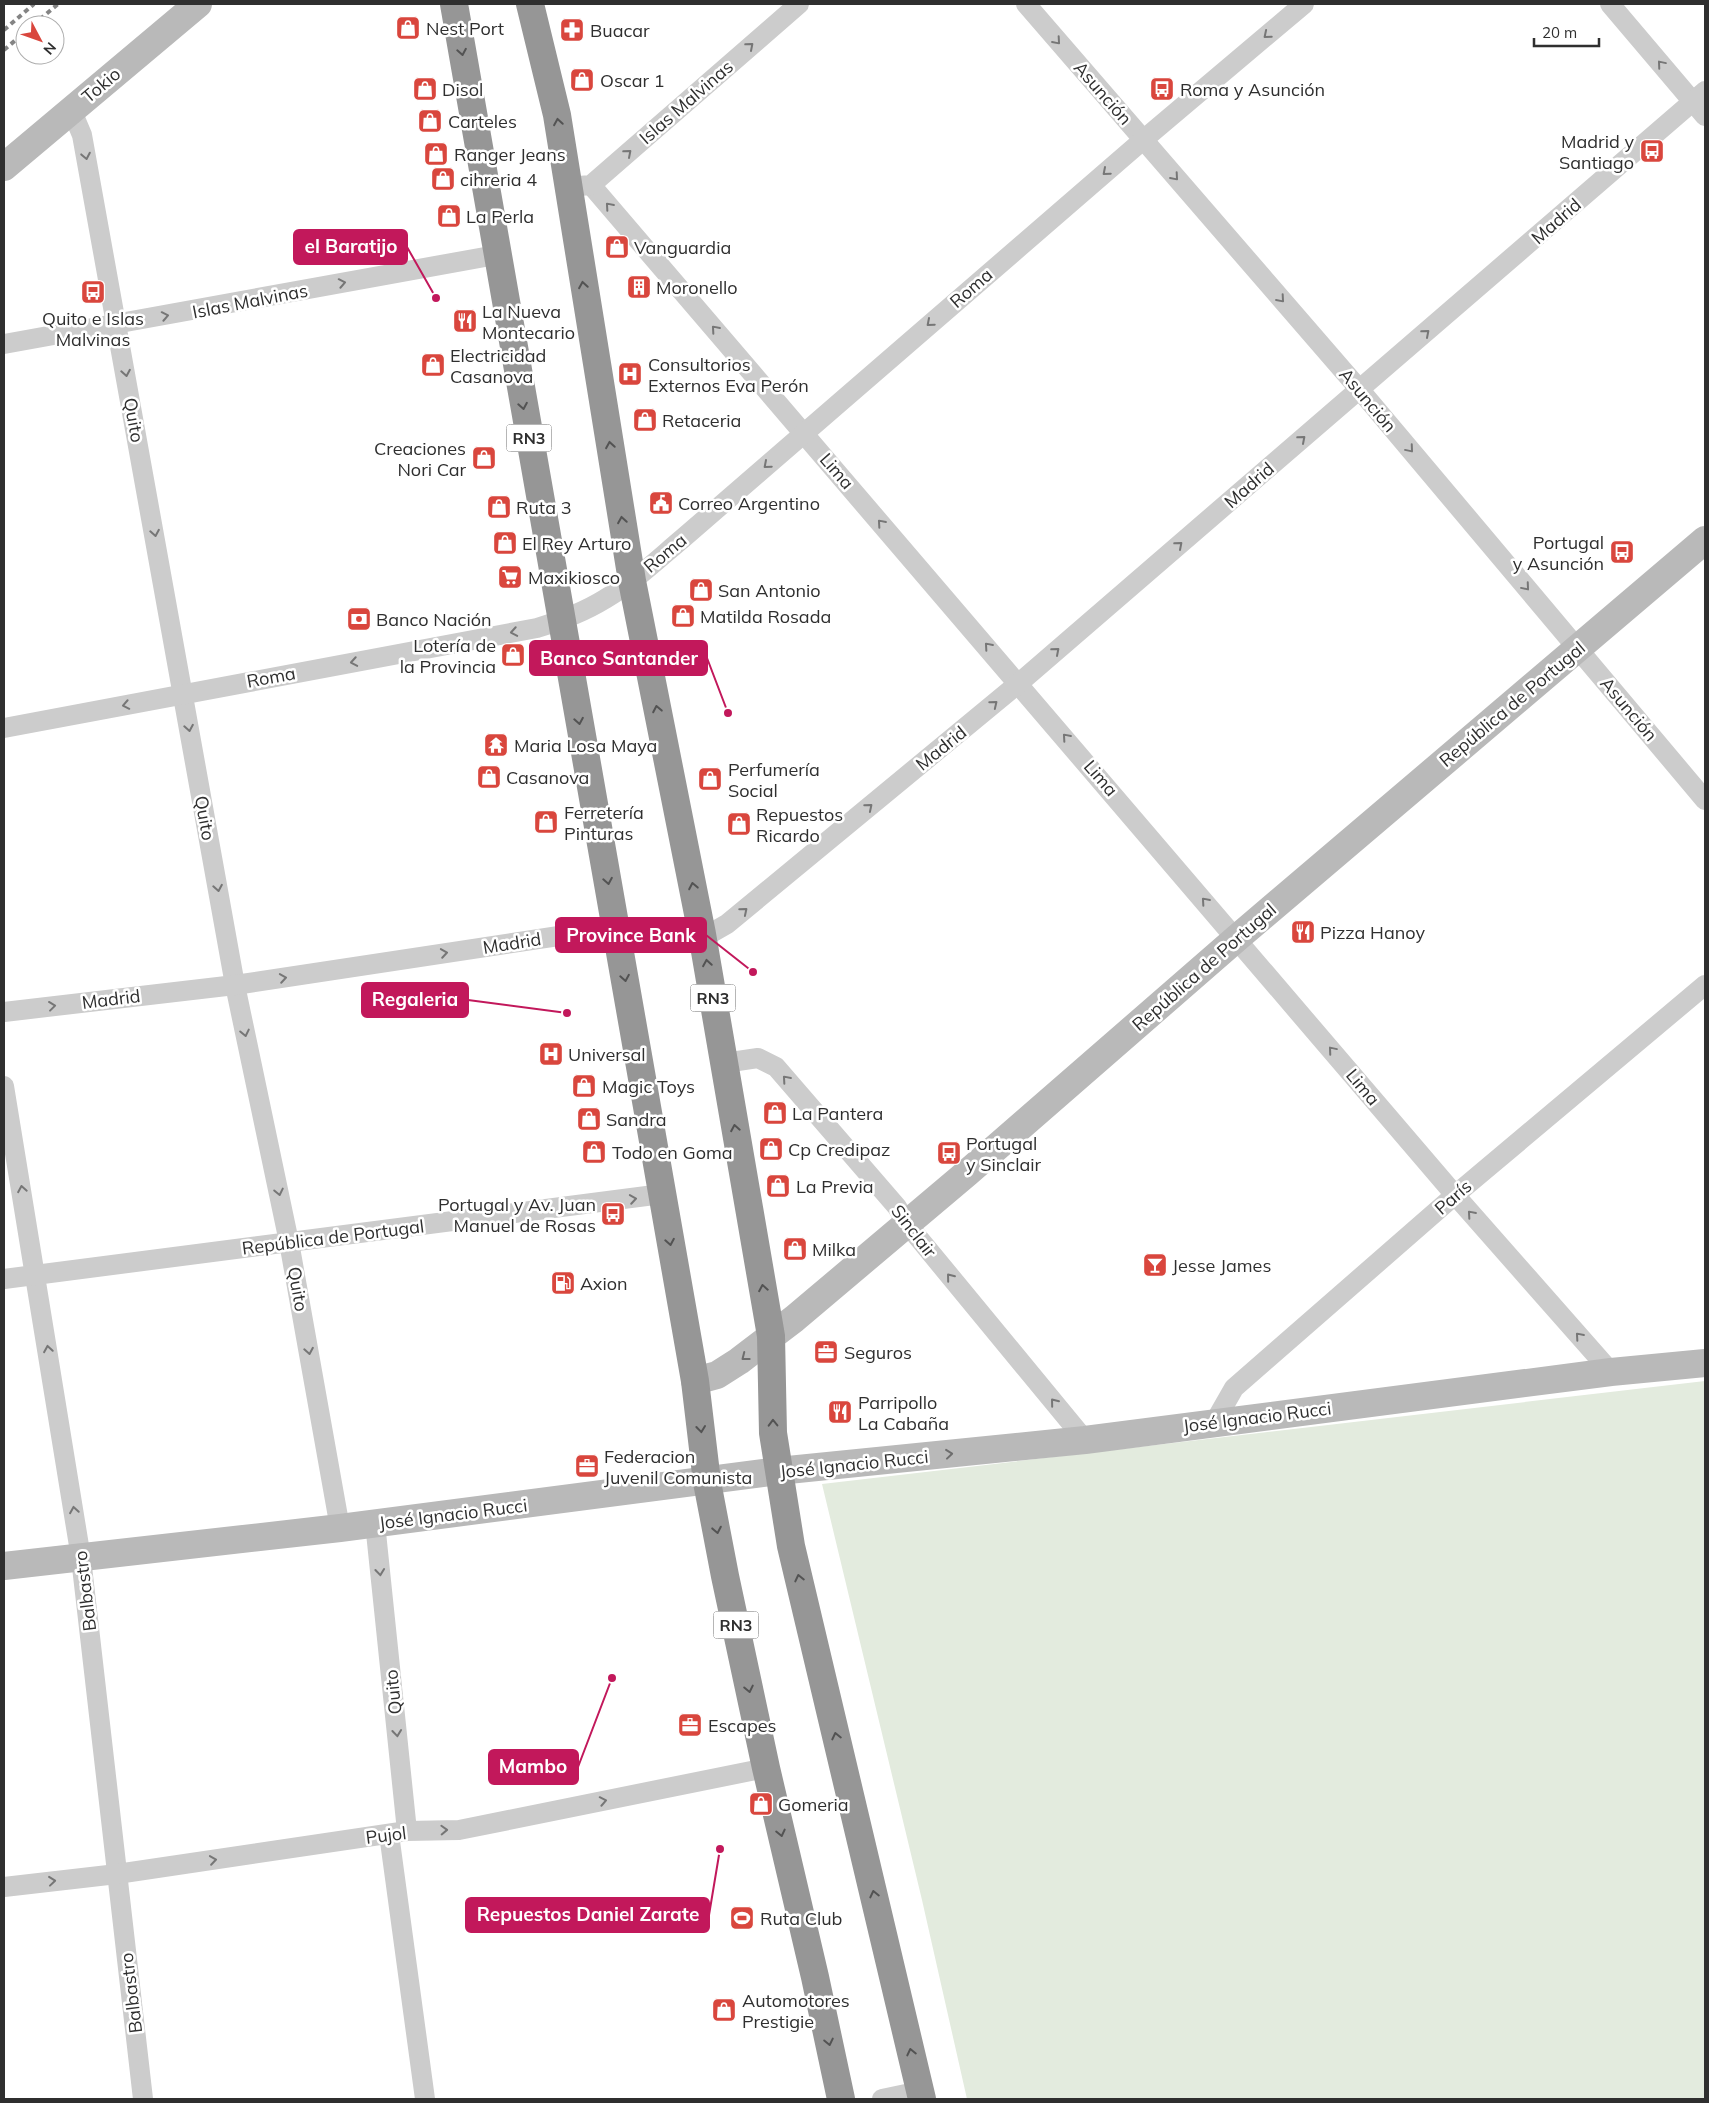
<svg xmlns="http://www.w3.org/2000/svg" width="1709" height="2103" font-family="Mulish,sans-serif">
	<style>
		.green { fill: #e3ebde }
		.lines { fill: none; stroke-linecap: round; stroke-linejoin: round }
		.street { stroke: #ccc; stroke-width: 20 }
		.secondary { stroke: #b9b9b9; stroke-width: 28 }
		.highway { stroke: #969696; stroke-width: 28 }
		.rail { stroke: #848484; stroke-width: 4; stroke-dasharray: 5 4; stroke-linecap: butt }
		.oneway { stroke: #767676 }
		.oneway2 { stroke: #535353 }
		.oneway3 { stroke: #6d6d6d }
		.labels { text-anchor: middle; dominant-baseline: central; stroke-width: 5; stroke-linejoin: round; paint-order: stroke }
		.shield { fill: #fff; stroke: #6d6d6d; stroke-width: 1 }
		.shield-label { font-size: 16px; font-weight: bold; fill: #2f2f2f }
		.poi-label { font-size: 18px; fill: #2f2f2f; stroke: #fff; text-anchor: start }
		.street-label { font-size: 18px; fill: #2f2f2f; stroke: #fff }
		.leader { fill: none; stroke: #c2185b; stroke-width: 2 }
		.callout-dot { fill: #c2185b; stroke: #fff; stroke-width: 2 }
		.callout { fill: #c2185b; stroke: #c2185b; stroke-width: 2 }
		.callout-label { font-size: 19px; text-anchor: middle; font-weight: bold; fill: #fff }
	</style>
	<rect width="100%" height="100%" fill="#fff"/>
	<!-- green -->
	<polygon class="green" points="1705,1381 1705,2099 967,2099 922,1900 822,1484"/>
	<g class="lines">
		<!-- street -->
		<g class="street">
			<polyline points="1026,4 1360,390 1705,800"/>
			<polyline points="1610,4 1705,116"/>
			<polyline points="71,109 82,135 235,985 289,1242 340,1528"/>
			<polyline points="591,185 1455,1195 1611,1372"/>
			<polyline points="579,186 591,185 799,4"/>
			<polyline points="4,344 496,255"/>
			<path d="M4 728 537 628C560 621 584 612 605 599 633 583 657 560 682 539L1143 140 1304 4"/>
			<polyline points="4,1012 235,985 572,934 617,930 702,934 713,932 727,924 1019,683 1705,91"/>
			<polyline points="724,1063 758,1058 776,1067 897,1207 907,1224 1085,1440"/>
			<polyline points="4,1086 81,1558 143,2099"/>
			<polyline points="4,1279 662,1194"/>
			<polyline points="1214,1423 1234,1388 1455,1195 1705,985"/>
			<polyline points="375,1523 407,1831"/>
			<polyline points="389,1834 425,2099"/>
			<polyline points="4,1887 117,1874 407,1831 459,1830 766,1768"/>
			<polyline points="882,2099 920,2091"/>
		</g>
		<!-- secondary -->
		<g class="secondary">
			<polyline points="4,167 198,4"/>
			<polyline points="695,1381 717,1375 739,1361 794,1319 967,1173 1237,938 1705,540"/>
			<polyline points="4,1566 340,1528 778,1471 1085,1440 1611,1372 1705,1363"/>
		</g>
		<!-- highway -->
		<g class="highway">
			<polyline points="454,4 695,1381 707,1482 725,1576 766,1768 815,1977 841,2099"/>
			<polyline points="530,4 557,115 632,581 702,934 771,1336 773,1433 791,1546 922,2099"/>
		</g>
		<!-- rail -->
		<g class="rail">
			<polyline points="33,25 58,4"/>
			<polyline points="4,30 34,4"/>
			<polyline points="4,50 25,32"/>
		</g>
	</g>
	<!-- one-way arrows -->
	<defs><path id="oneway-chevron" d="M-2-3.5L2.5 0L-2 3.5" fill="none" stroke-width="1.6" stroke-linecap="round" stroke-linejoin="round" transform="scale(1.25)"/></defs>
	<g class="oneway">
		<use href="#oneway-chevron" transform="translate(1267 35) rotate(140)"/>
		<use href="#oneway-chevron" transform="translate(1057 41) rotate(49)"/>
		<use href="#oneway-chevron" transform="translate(750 46) rotate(-41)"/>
		<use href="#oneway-chevron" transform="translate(1661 64) rotate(-130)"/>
		<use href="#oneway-chevron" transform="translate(628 153) rotate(-41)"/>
		<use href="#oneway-chevron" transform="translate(86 156) rotate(79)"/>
		<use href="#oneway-chevron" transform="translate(1106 172) rotate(139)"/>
		<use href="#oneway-chevron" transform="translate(1175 177) rotate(49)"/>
		<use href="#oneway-chevron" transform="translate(609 206) rotate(-131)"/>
		<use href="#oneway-chevron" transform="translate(342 283) rotate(-11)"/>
		<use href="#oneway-chevron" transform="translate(1281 299) rotate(49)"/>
		<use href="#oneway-chevron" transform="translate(165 316) rotate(-11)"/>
		<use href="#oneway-chevron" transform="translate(930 323) rotate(139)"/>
		<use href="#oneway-chevron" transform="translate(715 329) rotate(-131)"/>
		<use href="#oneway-chevron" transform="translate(1426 333) rotate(-41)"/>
		<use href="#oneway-chevron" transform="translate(126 373) rotate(80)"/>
		<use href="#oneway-chevron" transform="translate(1302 439) rotate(-41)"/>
		<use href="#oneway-chevron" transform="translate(1410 449) rotate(50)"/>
		<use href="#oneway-chevron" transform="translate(767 465) rotate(139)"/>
		<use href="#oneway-chevron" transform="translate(881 523) rotate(-131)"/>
		<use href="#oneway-chevron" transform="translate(155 533) rotate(80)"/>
		<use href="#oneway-chevron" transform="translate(1179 545) rotate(-41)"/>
		<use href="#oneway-chevron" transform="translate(1526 587) rotate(50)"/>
		<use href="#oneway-chevron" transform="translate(514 632) rotate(170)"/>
		<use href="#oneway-chevron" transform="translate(988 646) rotate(-131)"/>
		<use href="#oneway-chevron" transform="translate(1056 651) rotate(-41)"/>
		<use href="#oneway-chevron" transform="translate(354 662) rotate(170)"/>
		<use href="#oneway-chevron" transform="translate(994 704) rotate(-39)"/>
		<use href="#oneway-chevron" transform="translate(126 705) rotate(169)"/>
		<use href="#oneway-chevron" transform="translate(189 728) rotate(80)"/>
		<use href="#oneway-chevron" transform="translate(1066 737) rotate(-131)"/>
		<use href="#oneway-chevron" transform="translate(869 807) rotate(-40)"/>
		<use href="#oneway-chevron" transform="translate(218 888) rotate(80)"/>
		<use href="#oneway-chevron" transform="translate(1205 901) rotate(-131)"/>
		<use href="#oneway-chevron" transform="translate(744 911) rotate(-40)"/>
		<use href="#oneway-chevron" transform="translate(444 953) rotate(-9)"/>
		<use href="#oneway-chevron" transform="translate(283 978) rotate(-9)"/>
		<use href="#oneway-chevron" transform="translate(52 1006) rotate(-7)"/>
		<use href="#oneway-chevron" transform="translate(245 1033) rotate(78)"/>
		<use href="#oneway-chevron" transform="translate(1332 1050) rotate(-130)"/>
		<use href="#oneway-chevron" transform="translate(786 1079) rotate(-131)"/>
		<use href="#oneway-chevron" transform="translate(22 1189) rotate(-100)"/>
		<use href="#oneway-chevron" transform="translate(279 1192) rotate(78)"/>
		<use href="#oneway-chevron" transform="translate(633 1199) rotate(-9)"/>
		<use href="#oneway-chevron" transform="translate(1471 1214) rotate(-131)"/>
		<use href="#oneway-chevron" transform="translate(950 1277) rotate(-129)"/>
		<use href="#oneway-chevron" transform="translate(1579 1336) rotate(-131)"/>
		<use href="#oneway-chevron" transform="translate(48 1349) rotate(-99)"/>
		<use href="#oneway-chevron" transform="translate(309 1351) rotate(80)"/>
		<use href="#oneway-chevron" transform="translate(1054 1402) rotate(-129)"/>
		<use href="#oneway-chevron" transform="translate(74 1510) rotate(-99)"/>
		<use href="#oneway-chevron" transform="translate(380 1572) rotate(84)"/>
		<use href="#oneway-chevron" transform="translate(397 1733) rotate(84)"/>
		<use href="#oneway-chevron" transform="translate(603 1801) rotate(-11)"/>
		<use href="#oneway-chevron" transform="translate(444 1830) rotate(-2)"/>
		<use href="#oneway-chevron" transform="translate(213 1860) rotate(-8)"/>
		<use href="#oneway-chevron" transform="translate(52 1881) rotate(-6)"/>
	</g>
	<g class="oneway2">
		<use href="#oneway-chevron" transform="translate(462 52) rotate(80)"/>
		<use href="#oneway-chevron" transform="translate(558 122) rotate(-99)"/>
		<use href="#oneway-chevron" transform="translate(583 285) rotate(-99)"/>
		<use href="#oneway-chevron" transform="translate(523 406) rotate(80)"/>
		<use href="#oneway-chevron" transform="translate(610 445) rotate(-99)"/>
		<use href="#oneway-chevron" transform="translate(622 520) rotate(-99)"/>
		<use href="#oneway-chevron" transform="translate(657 709) rotate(-101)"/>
		<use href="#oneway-chevron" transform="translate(579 721) rotate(80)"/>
		<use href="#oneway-chevron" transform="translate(608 881) rotate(80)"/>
		<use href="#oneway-chevron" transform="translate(693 886) rotate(-101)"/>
		<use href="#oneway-chevron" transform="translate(707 963) rotate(-99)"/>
		<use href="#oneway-chevron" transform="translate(625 978) rotate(80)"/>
		<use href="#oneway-chevron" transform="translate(735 1128) rotate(-100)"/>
		<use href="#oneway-chevron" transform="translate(670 1242) rotate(80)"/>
		<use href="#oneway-chevron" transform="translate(763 1288) rotate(-100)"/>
		<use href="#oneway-chevron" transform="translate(773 1423) rotate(-91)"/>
		<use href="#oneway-chevron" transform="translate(701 1429) rotate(83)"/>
		<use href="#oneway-chevron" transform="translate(717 1530) rotate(79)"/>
		<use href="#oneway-chevron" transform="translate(799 1578) rotate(-103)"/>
		<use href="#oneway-chevron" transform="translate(749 1689) rotate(78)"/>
		<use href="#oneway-chevron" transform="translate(836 1736) rotate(-103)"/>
		<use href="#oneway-chevron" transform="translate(781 1833) rotate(77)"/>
		<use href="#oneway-chevron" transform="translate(874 1894) rotate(-103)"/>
		<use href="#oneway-chevron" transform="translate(829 2042) rotate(78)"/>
		<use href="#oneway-chevron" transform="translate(911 2052) rotate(-103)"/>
	</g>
	<g class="oneway3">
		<use href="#oneway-chevron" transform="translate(745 1357) rotate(142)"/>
		<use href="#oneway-chevron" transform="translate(949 1454) rotate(-6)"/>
	</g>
	<!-- icons -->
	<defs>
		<symbol id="shop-square" viewBox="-11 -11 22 22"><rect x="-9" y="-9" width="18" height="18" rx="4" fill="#d9463d" stroke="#fff"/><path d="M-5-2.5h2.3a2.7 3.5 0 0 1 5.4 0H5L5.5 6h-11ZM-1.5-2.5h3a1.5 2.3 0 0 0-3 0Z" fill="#fff"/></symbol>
		<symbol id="pharmacy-square" viewBox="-11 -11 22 22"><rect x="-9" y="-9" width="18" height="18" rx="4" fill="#d9463d" stroke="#fff"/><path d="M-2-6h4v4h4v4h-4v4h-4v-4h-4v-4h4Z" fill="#fff"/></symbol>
		<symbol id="bus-square" viewBox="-11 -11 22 22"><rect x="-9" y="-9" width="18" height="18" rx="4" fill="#d9463d" stroke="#fff"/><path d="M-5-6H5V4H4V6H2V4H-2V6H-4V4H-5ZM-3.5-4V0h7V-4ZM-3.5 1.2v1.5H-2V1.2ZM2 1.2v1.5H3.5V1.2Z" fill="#fff"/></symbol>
		<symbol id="building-square" viewBox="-11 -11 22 22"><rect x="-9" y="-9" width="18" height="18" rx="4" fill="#d9463d" stroke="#fff"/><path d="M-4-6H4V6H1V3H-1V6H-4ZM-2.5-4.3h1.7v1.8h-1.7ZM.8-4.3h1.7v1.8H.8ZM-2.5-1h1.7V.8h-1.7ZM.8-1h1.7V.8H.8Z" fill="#fff"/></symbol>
		<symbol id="restaurant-square" viewBox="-11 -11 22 22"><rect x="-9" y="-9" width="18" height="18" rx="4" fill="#d9463d" stroke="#fff"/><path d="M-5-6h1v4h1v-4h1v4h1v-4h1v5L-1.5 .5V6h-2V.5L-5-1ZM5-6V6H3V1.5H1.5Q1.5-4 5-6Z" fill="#fff"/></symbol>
		<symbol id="hospital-square" viewBox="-11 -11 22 22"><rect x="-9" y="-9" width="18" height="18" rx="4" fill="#d9463d" stroke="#fff"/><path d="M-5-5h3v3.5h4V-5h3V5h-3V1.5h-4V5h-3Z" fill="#fff"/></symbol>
		<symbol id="civic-square" viewBox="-11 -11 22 22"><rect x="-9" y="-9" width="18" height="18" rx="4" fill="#d9463d" stroke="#fff"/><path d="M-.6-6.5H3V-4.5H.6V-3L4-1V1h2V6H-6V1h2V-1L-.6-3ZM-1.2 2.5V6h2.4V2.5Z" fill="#fff"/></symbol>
		<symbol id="supermarket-square" viewBox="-11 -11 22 22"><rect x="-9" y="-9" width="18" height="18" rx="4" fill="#d9463d" stroke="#fff"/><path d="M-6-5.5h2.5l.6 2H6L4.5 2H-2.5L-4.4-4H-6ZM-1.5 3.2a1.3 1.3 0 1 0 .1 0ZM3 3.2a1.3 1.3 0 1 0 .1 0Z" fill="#fff"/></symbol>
		<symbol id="bank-square" viewBox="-11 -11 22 22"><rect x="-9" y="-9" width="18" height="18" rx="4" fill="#d9463d" stroke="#fff"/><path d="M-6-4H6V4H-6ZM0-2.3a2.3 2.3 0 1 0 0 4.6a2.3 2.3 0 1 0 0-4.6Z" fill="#fff"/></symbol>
		<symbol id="temple-square" viewBox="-11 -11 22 22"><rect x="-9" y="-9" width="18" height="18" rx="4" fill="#d9463d" stroke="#fff"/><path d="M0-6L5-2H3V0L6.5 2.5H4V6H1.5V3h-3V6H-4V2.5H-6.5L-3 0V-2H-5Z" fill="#fff"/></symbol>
		<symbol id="bar-square" viewBox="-11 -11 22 22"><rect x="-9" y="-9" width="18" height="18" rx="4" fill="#d9463d" stroke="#fff"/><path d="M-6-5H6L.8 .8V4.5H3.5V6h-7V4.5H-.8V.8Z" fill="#fff"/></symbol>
		<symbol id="fuel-square" viewBox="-11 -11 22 22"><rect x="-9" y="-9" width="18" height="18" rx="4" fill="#d9463d" stroke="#fff"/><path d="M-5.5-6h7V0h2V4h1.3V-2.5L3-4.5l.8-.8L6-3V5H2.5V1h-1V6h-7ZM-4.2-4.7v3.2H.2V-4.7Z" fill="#fff"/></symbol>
		<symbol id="office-square" viewBox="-11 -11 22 22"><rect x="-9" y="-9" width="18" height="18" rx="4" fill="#d9463d" stroke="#fff"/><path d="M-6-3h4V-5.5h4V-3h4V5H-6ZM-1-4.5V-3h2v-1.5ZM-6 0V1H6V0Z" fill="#fff"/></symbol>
		<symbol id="stadium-square" viewBox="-11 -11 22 22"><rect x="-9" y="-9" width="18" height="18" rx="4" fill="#d9463d" stroke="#fff"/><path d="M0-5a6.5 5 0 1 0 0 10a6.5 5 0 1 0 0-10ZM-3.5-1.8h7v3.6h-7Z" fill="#fff"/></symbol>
	</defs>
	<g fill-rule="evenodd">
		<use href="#shop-square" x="394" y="14" width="28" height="28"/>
		<use href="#pharmacy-square" x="558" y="16" width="28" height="28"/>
		<use href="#shop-square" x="568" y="66" width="28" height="28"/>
		<use href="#shop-square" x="411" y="75" width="28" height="28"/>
		<use href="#bus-square" x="1148" y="75" width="28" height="28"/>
		<use href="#shop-square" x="416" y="107" width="28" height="28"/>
		<use href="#bus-square" x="1638" y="137" width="28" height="28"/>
		<use href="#shop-square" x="422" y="140" width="28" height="28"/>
		<use href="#shop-square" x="429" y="165" width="28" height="28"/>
		<use href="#shop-square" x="435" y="202" width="28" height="28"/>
		<use href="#shop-square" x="603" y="233" width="28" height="28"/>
		<use href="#building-square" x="625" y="273" width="28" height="28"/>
		<use href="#bus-square" x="79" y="278" width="28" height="28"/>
		<use href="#restaurant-square" x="451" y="307" width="28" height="28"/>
		<use href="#shop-square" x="419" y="351" width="28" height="28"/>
		<use href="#hospital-square" x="616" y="360" width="28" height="28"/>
		<use href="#shop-square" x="631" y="406" width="28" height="28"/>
		<use href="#shop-square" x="470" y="444" width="28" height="28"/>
		<use href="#civic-square" x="647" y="489" width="28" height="28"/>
		<use href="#shop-square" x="485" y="493" width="28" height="28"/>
		<use href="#shop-square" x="491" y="529" width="28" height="28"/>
		<use href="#bus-square" x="1608" y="538" width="28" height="28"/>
		<use href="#supermarket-square" x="496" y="563" width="28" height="28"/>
		<use href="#shop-square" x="687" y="576" width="28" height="28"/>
		<use href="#shop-square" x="669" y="602" width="28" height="28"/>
		<use href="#bank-square" x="345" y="605" width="28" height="28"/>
		<use href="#shop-square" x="499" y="641" width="28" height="28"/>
		<use href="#temple-square" x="482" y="731" width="28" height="28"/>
		<use href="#shop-square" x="475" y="763" width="28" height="28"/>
		<use href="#shop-square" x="696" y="765" width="28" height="28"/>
		<use href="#shop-square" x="532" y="808" width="28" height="28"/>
		<use href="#shop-square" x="725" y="810" width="28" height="28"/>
		<use href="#restaurant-square" x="1289" y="918" width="28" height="28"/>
		<use href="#hospital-square" x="537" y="1040" width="28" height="28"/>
		<use href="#shop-square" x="570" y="1072" width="28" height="28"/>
		<use href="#shop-square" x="761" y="1099" width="28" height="28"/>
		<use href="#shop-square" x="575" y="1105" width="28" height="28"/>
		<use href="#shop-square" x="757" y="1135" width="28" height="28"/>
		<use href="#shop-square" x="580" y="1138" width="28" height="28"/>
		<use href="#bus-square" x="935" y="1139" width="28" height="28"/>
		<use href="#shop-square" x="764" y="1172" width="28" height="28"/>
		<use href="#bus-square" x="599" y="1200" width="28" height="28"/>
		<use href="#shop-square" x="781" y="1235" width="28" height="28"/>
		<use href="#bar-square" x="1141" y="1251" width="28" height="28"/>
		<use href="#fuel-square" x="549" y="1269" width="28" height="28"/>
		<use href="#office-square" x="812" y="1338" width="28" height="28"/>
		<use href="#restaurant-square" x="826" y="1398" width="28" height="28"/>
		<use href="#office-square" x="573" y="1452" width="28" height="28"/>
		<use href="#office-square" x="676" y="1711" width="28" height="28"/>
		<use href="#shop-square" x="747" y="1790" width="28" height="28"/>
		<use href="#stadium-square" x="728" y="1904" width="28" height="28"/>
		<use href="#shop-square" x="710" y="1996" width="28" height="28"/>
	</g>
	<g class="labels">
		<!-- shield labels -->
		<g class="shield">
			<rect x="506.5" y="424.5" width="45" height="27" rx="4"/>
			<rect x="690.5" y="984.5" width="45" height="27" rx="4"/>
			<rect x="713.5" y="1611.5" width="45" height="27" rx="4"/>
		</g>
		<g class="shield-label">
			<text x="529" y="438">RN3</text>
			<text x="713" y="998">RN3</text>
			<text x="736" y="1625">RN3</text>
		</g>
		<!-- poi labels -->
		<g class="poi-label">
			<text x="426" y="28">Nest Port</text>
			<text x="590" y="30">Buacar</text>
			<text x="600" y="80">Oscar 1</text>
			<text x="442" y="89">Disol</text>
			<text x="1180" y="89">Roma y Asunción</text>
			<text x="448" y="121">Carteles</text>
			<text x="1634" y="141" text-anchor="end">Madrid y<tspan x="1634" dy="21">Santiago</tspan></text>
			<text x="454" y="154">Ranger Jeans</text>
			<text x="460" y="179">cihreria 4</text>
			<text x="466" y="216">La Perla</text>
			<text x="634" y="247">Vanguardia</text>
			<text x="656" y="287">Moronello</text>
			<text x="482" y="311">La Nueva<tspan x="482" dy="21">Montecario</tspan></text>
			<text x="93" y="318" text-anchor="middle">Quito e Islas<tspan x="93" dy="21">Malvinas</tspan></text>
			<text x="450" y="355">Electricidad<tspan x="450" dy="21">Casanova</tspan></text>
			<text x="648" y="364">Consultorios<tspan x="648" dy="21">Externos Eva Perón</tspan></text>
			<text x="662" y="420">Retaceria</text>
			<text x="466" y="448" text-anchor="end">Creaciones<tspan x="466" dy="21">Nori Car</tspan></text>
			<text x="678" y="503">Correo Argentino</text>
			<text x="516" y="507">Ruta 3</text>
			<text x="1604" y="542" text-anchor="end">Portugal<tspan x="1604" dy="21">y Asunción</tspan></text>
			<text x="522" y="543">El Rey Arturo</text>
			<text x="528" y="577">Maxikiosco</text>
			<text x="718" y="590">San Antonio</text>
			<text x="700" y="616">Matilda Rosada</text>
			<text x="376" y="619">Banco Nación</text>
			<text x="496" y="645" text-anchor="end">Lotería de<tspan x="496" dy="21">la Provincia</tspan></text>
			<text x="514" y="745">Maria Losa Maya</text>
			<text x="728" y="769">Perfumería<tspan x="728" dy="21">Social</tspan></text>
			<text x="506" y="777">Casanova</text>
			<text x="564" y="812">Ferretería<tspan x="564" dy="21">Pinturas</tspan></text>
			<text x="756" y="814">Repuestos<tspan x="756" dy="21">Ricardo</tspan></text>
			<text x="1320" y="932">Pizza Hanoy</text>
			<text x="568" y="1054">Universal</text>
			<text x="602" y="1086">Magic Toys</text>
			<text x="792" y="1113">La Pantera</text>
			<text x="606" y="1119">Sandra</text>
			<text x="966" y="1143">Portugal<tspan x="966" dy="21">y Sinclair</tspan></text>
			<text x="788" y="1149">Cp Credipaz</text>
			<text x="612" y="1152">Todo en Goma</text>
			<text x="796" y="1186">La Previa</text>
			<text x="596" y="1204" text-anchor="end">Portugal y Av. Juan<tspan x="596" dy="21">Manuel de Rosas</tspan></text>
			<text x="812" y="1249">Milka</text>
			<text x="1172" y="1265">Jesse James</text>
			<text x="580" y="1283">Axion</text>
			<text x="844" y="1352">Seguros</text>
			<text x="858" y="1402">Parripollo<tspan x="858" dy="21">La Cabaña</tspan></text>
			<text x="604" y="1456">Federacion<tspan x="604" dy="21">Juvenil Comunista</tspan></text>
			<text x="708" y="1725">Escapes</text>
			<text x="778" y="1804">Gomeria</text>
			<text x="760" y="1918">Ruta Club</text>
			<text x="742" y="2000">Automotores<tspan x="742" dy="21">Prestigie</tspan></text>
		</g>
		<!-- street labels -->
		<g class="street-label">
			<text transform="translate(101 85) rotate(-40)">Tokio</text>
			<text transform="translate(1103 93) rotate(49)">Asunción</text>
			<text transform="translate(686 102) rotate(-41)">Islas Malvinas</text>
			<text transform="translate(1556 221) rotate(-41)">Madrid</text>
			<text transform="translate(971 288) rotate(-41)">Roma</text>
			<text transform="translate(250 301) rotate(-11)">Islas Malvinas</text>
			<text transform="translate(1368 400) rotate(50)">Asunción</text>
			<text transform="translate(134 420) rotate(80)">Quito</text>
			<text transform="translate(837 471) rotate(49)">Lima</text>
			<text transform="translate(1249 485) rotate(-41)">Madrid</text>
			<text transform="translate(665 553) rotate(-40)">Roma</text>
			<text transform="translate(271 677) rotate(-10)">Roma</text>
			<text transform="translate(1512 704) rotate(-40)">República de Portugal</text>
			<text transform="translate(1629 709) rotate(50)">Asunción</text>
			<text transform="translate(941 748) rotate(-39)">Madrid</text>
			<text transform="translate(1101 778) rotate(49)">Lima</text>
			<text transform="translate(205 818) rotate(80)">Quito</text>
			<text transform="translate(512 943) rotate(-9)">Madrid</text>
			<text transform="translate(1204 967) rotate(-41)">República de Portugal</text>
			<text transform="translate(111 999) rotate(-7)">Madrid</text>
			<text transform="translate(1363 1087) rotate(50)">Lima</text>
			<text transform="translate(1453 1197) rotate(-41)">París</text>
			<text transform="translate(914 1231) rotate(52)">Sinclair</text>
			<text transform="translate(333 1237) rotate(-7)">República de Portugal</text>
			<text transform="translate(298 1289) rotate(80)">Quito</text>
			<text transform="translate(1257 1417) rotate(-7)">José Ignacio Rucci</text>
			<text transform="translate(854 1464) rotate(-6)">José Ignacio Rucci</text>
			<text transform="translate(453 1514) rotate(-7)">José Ignacio Rucci</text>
			<text transform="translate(85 1591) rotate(-97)">Balbastro</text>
			<text transform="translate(393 1692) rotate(-96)">Quito</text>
			<text transform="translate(386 1835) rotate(-7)">Pujol</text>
			<text transform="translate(131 1993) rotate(-97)">Balbastro</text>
		</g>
	</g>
	<!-- callouts -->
	<path class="leader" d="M436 298L407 247M728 713L707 658M753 972L706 935M567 1013L468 1000M612 1678L578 1767M720 1849L709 1915"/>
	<g class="callout-dot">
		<circle cx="436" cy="298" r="5"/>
		<circle cx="728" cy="713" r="5"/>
		<circle cx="753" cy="972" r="5"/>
		<circle cx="567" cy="1013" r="5"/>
		<circle cx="612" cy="1678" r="5"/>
		<circle cx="720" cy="1849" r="5"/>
	</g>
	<g class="callout">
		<rect x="294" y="230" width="113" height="34" rx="5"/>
		<rect x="530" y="641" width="177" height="34" rx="5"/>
		<rect x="556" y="918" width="150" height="34" rx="5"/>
		<rect x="362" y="983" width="106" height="34" rx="5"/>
		<rect x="489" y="1750" width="89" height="34" rx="5"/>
		<rect x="466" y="1898" width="243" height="34" rx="5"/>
	</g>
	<g class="callout-label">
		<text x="351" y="253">el Baratijo</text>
		<text x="619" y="665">Banco Santander</text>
		<text x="631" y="942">Province Bank</text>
		<text x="415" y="1006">Regaleria</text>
		<text x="533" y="1773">Mambo</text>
		<text x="588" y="1921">Repuestos Daniel Zarate</text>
	</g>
	<!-- border -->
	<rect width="1709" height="2103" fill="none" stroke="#2f2f2f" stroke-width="10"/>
	<!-- north arrow -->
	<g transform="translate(40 40) rotate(131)"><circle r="24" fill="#ffffff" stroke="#acacac"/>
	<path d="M0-4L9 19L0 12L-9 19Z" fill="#d9463d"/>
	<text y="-8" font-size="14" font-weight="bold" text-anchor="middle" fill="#2f2f2f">N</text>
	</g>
	<!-- scale -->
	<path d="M1534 38v8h65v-8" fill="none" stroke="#2f2f2f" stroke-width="2.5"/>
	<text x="1542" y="38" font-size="15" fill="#2f2f2f" stroke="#ffffff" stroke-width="4" paint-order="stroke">20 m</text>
</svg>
